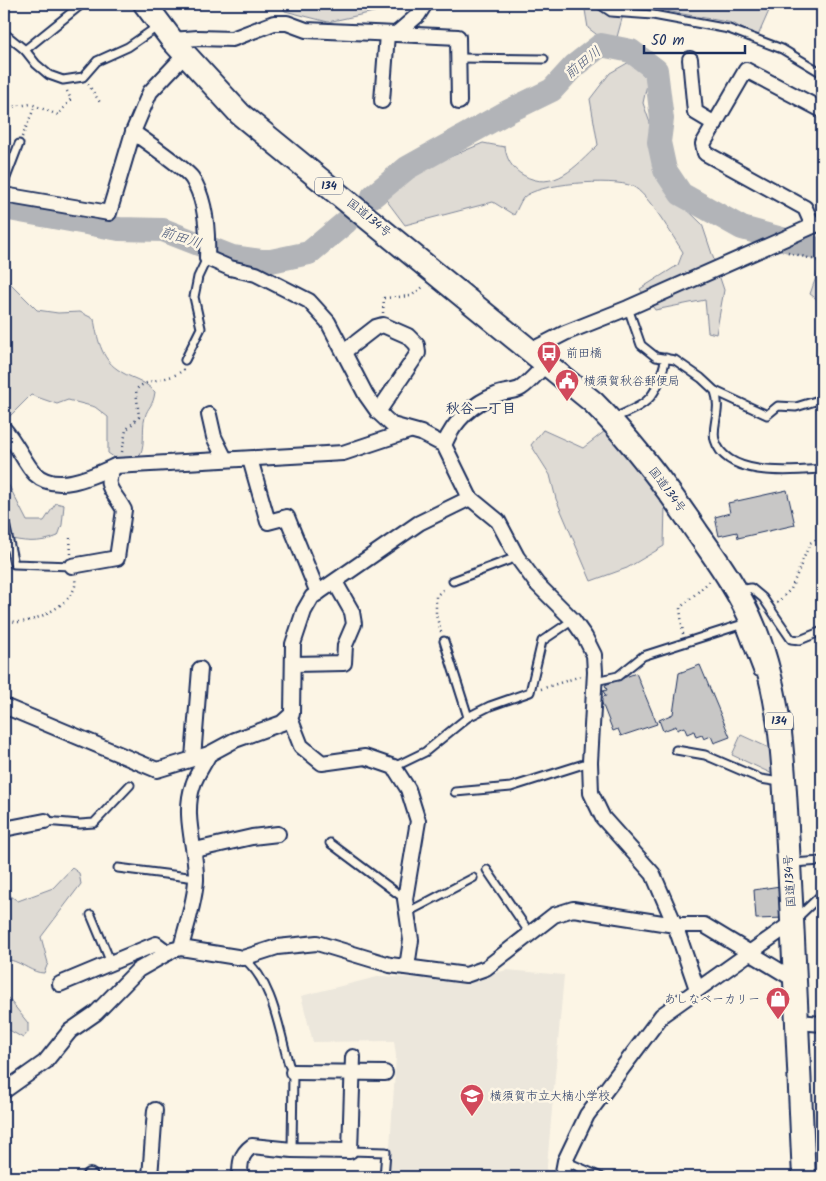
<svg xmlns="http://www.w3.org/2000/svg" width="826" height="1181" font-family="Kalam,'Klee One',sans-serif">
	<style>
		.built { fill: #ece7dc }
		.green { fill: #dfdbd4; stroke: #7d8599 }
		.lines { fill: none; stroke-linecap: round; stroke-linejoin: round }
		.river { stroke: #b2b4b8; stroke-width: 24 }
		.building { fill: #c8c7c6; stroke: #1b2f5e }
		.service-casing { stroke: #1b2f5e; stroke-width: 11 }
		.minor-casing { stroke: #1b2f5e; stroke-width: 18 }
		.trunk-casing { stroke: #1b2f5e; stroke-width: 26 }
		.path { stroke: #1b2f5e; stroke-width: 2.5; stroke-dasharray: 1 4; stroke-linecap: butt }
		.service { stroke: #fcf5e5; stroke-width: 7 }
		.minor { stroke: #fcf5e5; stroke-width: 14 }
		.trunk { stroke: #fcf5e5; stroke-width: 22 }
		.labels { text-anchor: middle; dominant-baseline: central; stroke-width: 5; stroke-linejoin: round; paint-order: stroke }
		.shield { fill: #fcf5e5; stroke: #5e6a86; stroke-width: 1 }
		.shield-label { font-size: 11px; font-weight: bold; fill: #1b2f5e }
		.street-label { font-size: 12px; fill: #1b2f5e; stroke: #fcf5e5 }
		.poi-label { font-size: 12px; fill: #1b2f5e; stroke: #fcf5e5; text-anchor: start }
		.water-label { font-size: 14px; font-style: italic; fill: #485779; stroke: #fcf5e5 }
		.neighbourhood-label { font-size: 14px; font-weight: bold; fill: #1b2f5e; stroke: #fcf5e5 }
	</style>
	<rect width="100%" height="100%" fill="#fcf5e5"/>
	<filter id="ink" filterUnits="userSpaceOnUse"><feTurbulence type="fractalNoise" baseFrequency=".02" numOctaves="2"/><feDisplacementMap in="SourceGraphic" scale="10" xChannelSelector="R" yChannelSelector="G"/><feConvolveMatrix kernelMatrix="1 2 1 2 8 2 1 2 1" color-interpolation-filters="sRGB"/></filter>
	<g filter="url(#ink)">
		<!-- built -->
		<polygon class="built" points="507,970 564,975 546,1177 388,1177 396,1056 394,1041 313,1042 301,996 381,976 462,981"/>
		<!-- green -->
		<g class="green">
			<polygon points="279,4 410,4 328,22 285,11"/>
			<polygon points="584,4 626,4 617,37 600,37 588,28"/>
			<polygon points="627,4 772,4 757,38 733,23"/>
			<path d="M631 61 648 80 643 103 650 123 664 187 702 224 724 290 716 334 708 332 705 300 655 310 640 289 678 265 683 252C673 237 648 193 632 186 613 178 536 183 523 198 520 202 517 210 514 215L493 202 405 225 384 197 405 176 483 143 505 147C506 158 512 169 523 175 554 193 576 166 598 145L590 99 610 73Z"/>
			<polygon points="819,269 822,270 822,303 810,294"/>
			<path d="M4 277 37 310 58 313 80 312 94 319C97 337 101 358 117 369 130 379 142 378 155 392 153 407 148 406 145 417 141 431 147 448 137 459L118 460 108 453V417L95 407 68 400 57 404 31 395 10 416 4 412Z"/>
			<polygon points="609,428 665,505 664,546 627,568 591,581 556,499 550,475 531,445 543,430 583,448"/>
			<path d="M4 476 27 521H44L56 503 64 505 62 525 58 536C39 544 23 542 4 537Z"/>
			<polygon points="741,735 778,752 779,777 732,755"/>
			<path d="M72 868 79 873 81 884 41 937 48 963 44 973C32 973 23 963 10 960L4 964V884L5 892 18 901 53 888Z"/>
			<polygon points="4,993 28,1023 28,1032 23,1038 4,1027"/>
		</g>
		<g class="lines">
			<!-- river -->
			<g class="river">
				<polyline points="373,196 407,168 509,111 552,90 574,66 601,45 631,51 656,70 662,119 659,142 665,170 681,194 742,228 822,250"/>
				<polyline points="4,208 119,229 163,230 232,257 261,261 271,261 309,253 346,222"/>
			</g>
		</g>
		<!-- building -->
		<g class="building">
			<polygon points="787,490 795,525 738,538 737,532 719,536 715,517 730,513 728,503"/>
			<polygon points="700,665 730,737 714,743 711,736 704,739 702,735 696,737 694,731 687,734 684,727 677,730 676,726 663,731 659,720 673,714 679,673"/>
			<polygon points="636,673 657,724 621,736 618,729 613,731 600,698 606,696 603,691 607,690 605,685"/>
			<polygon points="780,886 785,918 756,919 754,890"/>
		</g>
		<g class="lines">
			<defs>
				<g id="service">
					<polyline points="599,4 611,12 653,15 729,29 782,49 822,73"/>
					<polyline points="4,33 25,50 36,64 49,75 63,80 83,77 97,61 128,47 157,27"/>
					<polyline points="25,50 82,4"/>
					<polyline points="459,58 544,59"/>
					<polyline points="4,183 19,144"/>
					<polyline points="628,308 641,345 656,357 675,360 701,378 715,391 767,415 778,406 796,407 822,399"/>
					<polyline points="185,360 201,328 194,297 198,277 207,258"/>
					<path d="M715 391C722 411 711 426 715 440 726 478 792 471 822 469"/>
					<path d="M612 419C651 402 655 400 666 358"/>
					<polyline points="4,519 14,564 72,566"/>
					<polyline points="453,581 517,557"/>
					<polyline points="739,590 751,588 763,598 791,639 800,640 822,631"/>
					<polyline points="444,641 468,717"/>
					<polyline points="595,681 618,676 643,656 740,625 758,672"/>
					<polyline points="676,750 705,755 761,779 780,782"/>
					<polyline points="394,767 425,752 468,717 490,706 530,692 542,641 573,620"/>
					<polyline points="455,792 511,787 590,762"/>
					<polyline points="45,821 80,824 94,823 130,785"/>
					<polyline points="330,843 405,899"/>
					<polyline points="792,863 822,861"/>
					<polyline points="118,868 196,878"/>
					<polyline points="487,870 529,932"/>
					<polyline points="406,913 473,878"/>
					<polyline points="91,915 111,963"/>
					<polyline points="797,918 822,894"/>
					<path d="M243 958C273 981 279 1030 289 1065L293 1072 292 1150"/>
					<polyline points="350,1151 386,1152 384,1177"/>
					<polyline points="565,1161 601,1177"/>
				</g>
				<g id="minor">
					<polyline points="396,34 458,37 459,102"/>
					<polyline points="172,40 198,38 232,39 274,23 287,23 306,30 396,34 418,15 425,4"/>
					<polyline points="690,59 695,112 715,124"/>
					<polyline points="382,101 387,34"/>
					<path d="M133 132C145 141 185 168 192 178 206 200 208 233 207 258L230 268 256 274 309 301 328 322 366 395 378 412 392 425 421 433 444 445 470 498 498 521 517 557 537 584 573 620 585 637 594 655 595 672 590 762 591 793 603 818 653 874 675 925 697 989"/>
					<polyline points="4,195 109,213 133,132 150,92 185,55"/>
					<polyline points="813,226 805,208 705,153 703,144 746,70 822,110"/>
					<polyline points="345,351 376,327 383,325 408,336 417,345 418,353 378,412"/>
					<polyline points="530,351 565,333 628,308 822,222"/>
					<polyline points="209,415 214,437 225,459"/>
					<path d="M4 429C16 442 25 464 35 474 56 494 93 476 115 466L343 453 409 431"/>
					<path d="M444 445C454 421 473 403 498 394 505 391 515 392 521 388 530 382 538 372 546 364"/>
					<polyline points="250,459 268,522 287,517 318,593"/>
					<path d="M72 566 117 558 124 510C115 492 100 486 115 466"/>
					<polyline points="294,664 344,663 345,645 354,624 352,612 335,582"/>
					<polyline points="4,706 157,770 209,754 235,740 282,723 292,714 293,644 304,611 312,597 419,523 470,498"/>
					<polyline points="290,718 301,746 322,763 365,757 394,767 408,789 418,821 405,899 411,940 407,967"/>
					<polyline points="193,758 200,669"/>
					<polyline points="4,827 9,828 45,821"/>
					<polyline points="195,850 252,837 278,834"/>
					<path d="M181 948C186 926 195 902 196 880 197 849 182 817 193 785 196 775 204 764 209 754"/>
					<polyline points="60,984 156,944 168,953"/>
					<polyline points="798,1022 822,1024"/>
					<polyline points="293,1072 385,1073"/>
					<polyline points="4,1091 45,1062 70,1031 96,1013 138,970 173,950 181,948 243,958 277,947 317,943 390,965 466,975 486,968 554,915 573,909 675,925 704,925 795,980"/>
					<polyline points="90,1176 90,1177"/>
					<polyline points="150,1177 155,1110"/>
					<path d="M240 1177C240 1163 240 1155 252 1146L292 1150 350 1151 353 1057"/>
					<polyline points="562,1177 565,1161 587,1115 662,1015 793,922"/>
				</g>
				<path id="trunk" d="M145 4 172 40 240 114 593 402C632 441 666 486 697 532 719 563 741 594 755 629 785 704 784 785 789 864 795 968 799 1073 804 1177"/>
			</defs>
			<!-- service casing -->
			<use href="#service" class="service-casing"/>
			<!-- minor casing -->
			<use href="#minor" class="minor-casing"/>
			<!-- trunk casing -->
			<use href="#trunk" class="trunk-casing"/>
			<!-- path -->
			<g class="path">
				<polyline points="88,84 101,104"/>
				<polyline points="4,108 31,104 58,115 71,99 66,89"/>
				<polyline points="22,137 35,106"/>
				<polyline points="788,252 822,262"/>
				<polyline points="383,313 384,298 411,296 423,287"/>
				<path d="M122 452 126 430 139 417 136 390C147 377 171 382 184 369"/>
				<polyline points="70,538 71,554"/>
				<polyline points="777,603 791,589 810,543 822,536"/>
				<path d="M4 618C7 619 12 621 15 622 34 624 80 601 75 579"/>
				<polyline points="441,632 436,615 436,596 445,588"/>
				<polyline points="683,634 680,608 710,581"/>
				<polyline points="541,689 581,676"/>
			</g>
			<!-- service -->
			<use href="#service" class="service"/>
			<!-- minor -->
			<use href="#minor" class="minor"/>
			<!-- trunk -->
			<use href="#trunk" class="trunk"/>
		</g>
	</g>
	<!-- icons -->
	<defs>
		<symbol id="bus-pin" viewBox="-11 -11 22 30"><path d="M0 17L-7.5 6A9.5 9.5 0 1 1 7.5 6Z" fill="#d1495b" stroke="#fcf5e5"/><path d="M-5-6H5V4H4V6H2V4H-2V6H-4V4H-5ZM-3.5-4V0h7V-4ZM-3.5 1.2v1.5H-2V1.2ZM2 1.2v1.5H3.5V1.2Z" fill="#fff"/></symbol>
		<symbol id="civic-pin" viewBox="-11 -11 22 30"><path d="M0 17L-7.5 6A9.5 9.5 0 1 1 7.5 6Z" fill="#d1495b" stroke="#fcf5e5"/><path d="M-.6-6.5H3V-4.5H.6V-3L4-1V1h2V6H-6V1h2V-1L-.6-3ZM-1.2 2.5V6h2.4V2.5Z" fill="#fff"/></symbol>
		<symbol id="shop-pin" viewBox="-11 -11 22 30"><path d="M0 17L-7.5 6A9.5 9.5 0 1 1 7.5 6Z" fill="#d1495b" stroke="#fcf5e5"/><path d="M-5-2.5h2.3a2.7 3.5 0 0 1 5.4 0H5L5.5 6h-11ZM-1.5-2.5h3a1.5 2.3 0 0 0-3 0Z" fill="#fff"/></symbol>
		<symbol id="school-pin" viewBox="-11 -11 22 30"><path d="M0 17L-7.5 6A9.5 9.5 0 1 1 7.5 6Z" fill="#d1495b" stroke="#fcf5e5"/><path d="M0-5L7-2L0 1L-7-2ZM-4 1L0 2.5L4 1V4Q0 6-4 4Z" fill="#fff"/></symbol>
	</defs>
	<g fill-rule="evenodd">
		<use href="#bus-pin" x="535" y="339" width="28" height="38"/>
		<use href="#civic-pin" x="553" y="367" width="28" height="38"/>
		<use href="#shop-pin" x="764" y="985" width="28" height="38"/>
		<use href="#school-pin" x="458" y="1082" width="28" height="38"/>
	</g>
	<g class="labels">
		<!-- shield labels -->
		<g class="shield">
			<rect x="315" y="177.5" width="28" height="17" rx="4"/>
			<rect x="765" y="712.5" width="28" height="17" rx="4"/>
		</g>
		<g class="shield-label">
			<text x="329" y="186">134</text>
			<text x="779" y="721">134</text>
		</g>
		<!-- street labels -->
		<g class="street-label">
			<text transform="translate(369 218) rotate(39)">国道134号</text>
			<text transform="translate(667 490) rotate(53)">国道134号</text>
			<text transform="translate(790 881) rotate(-94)">国道134号</text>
		</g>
		<!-- poi labels -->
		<g class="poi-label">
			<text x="566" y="353">前田橋</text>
			<text x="584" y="381">横須賀秋谷郵便局</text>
			<text x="760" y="999" text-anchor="end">あしなベーカリー</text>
			<text x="490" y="1096">横須賀市立大楠小学校</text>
		</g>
		<!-- water labels -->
		<g class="water-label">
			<text transform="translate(583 63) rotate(-39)">前田川</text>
			<text transform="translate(181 238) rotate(18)">前田川</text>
		</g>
		<!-- neighbourhood labels -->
		<g class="neighbourhood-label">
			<text x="481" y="409">秋谷一丁目</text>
		</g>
	</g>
	<!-- margin -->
	<rect width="826" height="1181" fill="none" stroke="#fcf5e5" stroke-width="20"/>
	<rect x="10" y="10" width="806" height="1161" fill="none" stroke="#1b2f5e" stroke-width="2" filter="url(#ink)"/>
	<!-- scale -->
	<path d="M644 45v8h101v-8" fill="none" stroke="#1b2f5e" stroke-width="2.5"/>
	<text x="651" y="45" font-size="15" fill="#1b2f5e" stroke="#fcf5e5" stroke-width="4" paint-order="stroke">50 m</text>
</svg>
